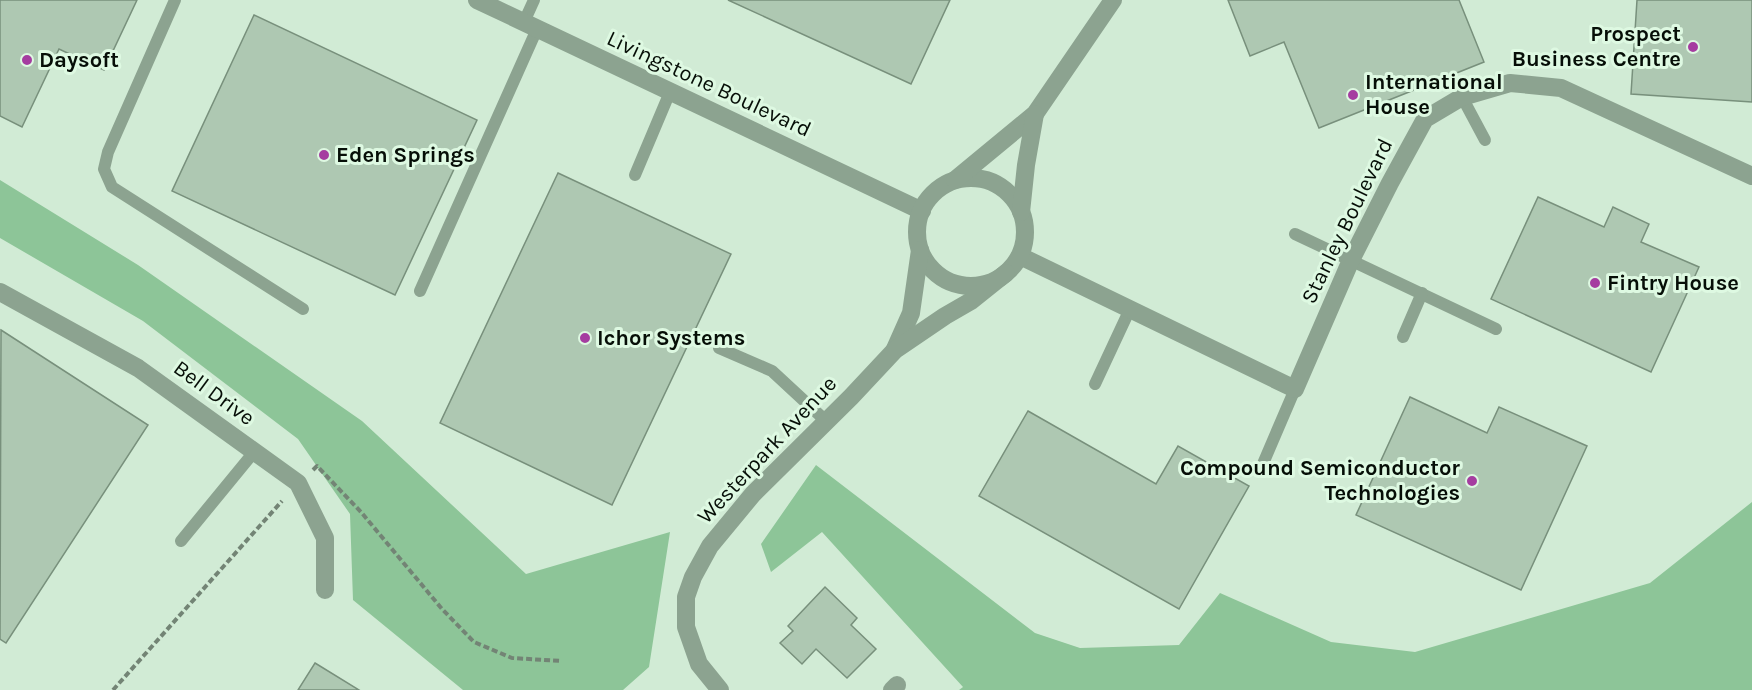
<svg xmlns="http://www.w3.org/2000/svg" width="1752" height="690" font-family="Karla,sans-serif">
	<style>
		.forest { fill: #8dc598 }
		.building { fill: #aec8b2; stroke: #78907c; stroke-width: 1.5 }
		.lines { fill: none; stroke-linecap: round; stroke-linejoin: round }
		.path { stroke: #738475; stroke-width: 4; stroke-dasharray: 6 3; stroke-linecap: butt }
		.service { stroke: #8ca390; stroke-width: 12 }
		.minor { stroke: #8ca390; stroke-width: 18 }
		.tertiary { stroke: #8ca390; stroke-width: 18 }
		.poi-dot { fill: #a53da0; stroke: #def9e2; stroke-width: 2 }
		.labels { text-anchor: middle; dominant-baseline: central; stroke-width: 6; stroke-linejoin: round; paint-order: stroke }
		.poi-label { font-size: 22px; font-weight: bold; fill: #060e07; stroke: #def9e2; text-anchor: start }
		.street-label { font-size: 22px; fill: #060e07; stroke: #def9e2 }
	</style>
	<rect width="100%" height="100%" fill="#d1ebd5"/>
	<!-- forest -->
	<g class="forest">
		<polygon points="0,180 138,265 362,421 526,574 670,532 649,667 623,690 463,690 353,600 350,514 298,439 143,321 0,238"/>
		<polygon points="816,465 1035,633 1080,648 1179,645 1220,593 1331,642 1415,652 1650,583 1752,502 1752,690 959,690 963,687 822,532 771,572 761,544"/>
	</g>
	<!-- building -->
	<g class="building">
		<polygon points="0,0 137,0 104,70 59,49 22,127 0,116"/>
		<polygon points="728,0 950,0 911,84"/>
		<polygon points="1228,0 1459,0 1484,62 1319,128 1284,42 1250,56"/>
		<polygon points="1637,0 1752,0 1752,102 1631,94"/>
		<polygon points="254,15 477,120 395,295 172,191"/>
		<polygon points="558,173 731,254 612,505 440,423"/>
		<polygon points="1538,197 1604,227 1613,207 1649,224 1641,242 1699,267 1651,372 1491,299"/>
		<polygon points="1,330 148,425 6,643 0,639"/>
		<polygon points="1410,397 1487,433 1499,407 1587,446 1521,590 1356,515"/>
		<polygon points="1028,411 1156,484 1178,446 1249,486 1179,609 979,496"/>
		<polygon points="825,587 857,618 851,625 876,649 847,678 816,649 802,664 780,643 793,631 788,626"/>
		<polygon points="315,663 359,690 298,690"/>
	</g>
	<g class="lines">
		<!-- path -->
		<g class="path">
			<polyline points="313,470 317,466 361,512 442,609 474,642 512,658 562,661"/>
			<polyline points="113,690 282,501"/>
		</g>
		<!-- service -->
		<g class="service">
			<polyline points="175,0 108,152 104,169 112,187 303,309"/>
			<polyline points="524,22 534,0"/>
			<polyline points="1462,97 1485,140"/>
			<polyline points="635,175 670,92"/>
			<polyline points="1295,234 1496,329"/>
			<polyline points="420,291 537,29"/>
			<polyline points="1403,337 1422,293"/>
			<polyline points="719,348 772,371 826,421"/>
			<polyline points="1095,384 1130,309"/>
			<polyline points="1262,466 1295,389"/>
			<polyline points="181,541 254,452"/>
		</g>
		<!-- minor -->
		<g class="minor">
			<polyline points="477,0 922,211"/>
			<polyline points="1020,256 1295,389 1351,260 1390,183 1425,119 1462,97 1510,83 1561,88 1752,176"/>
			<polyline points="0,292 138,368 298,483 325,538 325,590"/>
			<polyline points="892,690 897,685"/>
		</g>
		<!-- tertiary -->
		<g class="tertiary">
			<circle cx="971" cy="232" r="54"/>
			<polyline points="955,180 1035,114 1113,0"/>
			<polyline points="1021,212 1026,165 1035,114"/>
			<polyline points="895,349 911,313 920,250"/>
			<polyline points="720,690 699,664 686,627 686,597 693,577 710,546 753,494 851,397 895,350 945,316 971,301 1006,273"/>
		</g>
	</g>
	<!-- markers -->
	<g class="poi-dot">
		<circle cx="1693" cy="47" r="6"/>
		<circle cx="27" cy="60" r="6"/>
		<circle cx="1353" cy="95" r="6"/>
		<circle cx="324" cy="155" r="6"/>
		<circle cx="1595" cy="283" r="6"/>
		<circle cx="585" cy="338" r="6"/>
		<circle cx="1472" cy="481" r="6"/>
	</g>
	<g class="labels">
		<!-- poi labels -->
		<g class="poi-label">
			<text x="1681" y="34" text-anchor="end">Prospect<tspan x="1681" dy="25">Business Centre</tspan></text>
			<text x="39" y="60">Daysoft</text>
			<text x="1365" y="82">International<tspan x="1365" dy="25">House</tspan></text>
			<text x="336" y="155">Eden Springs</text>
			<text x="1607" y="283">Fintry House</text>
			<text x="597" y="338">Ichor Systems</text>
			<text x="1460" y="468" text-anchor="end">Compound Semiconductor<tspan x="1460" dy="25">Technologies</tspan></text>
		</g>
		<!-- street labels -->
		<g class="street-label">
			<text transform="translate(709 84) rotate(25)">Livingstone Boulevard</text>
			<text transform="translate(1347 221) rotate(-64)">Stanley Boulevard</text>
			<text transform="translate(214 393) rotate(36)">Bell Drive</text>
			<text transform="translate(767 450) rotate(-47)">Westerpark Avenue</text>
		</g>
	</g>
</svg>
